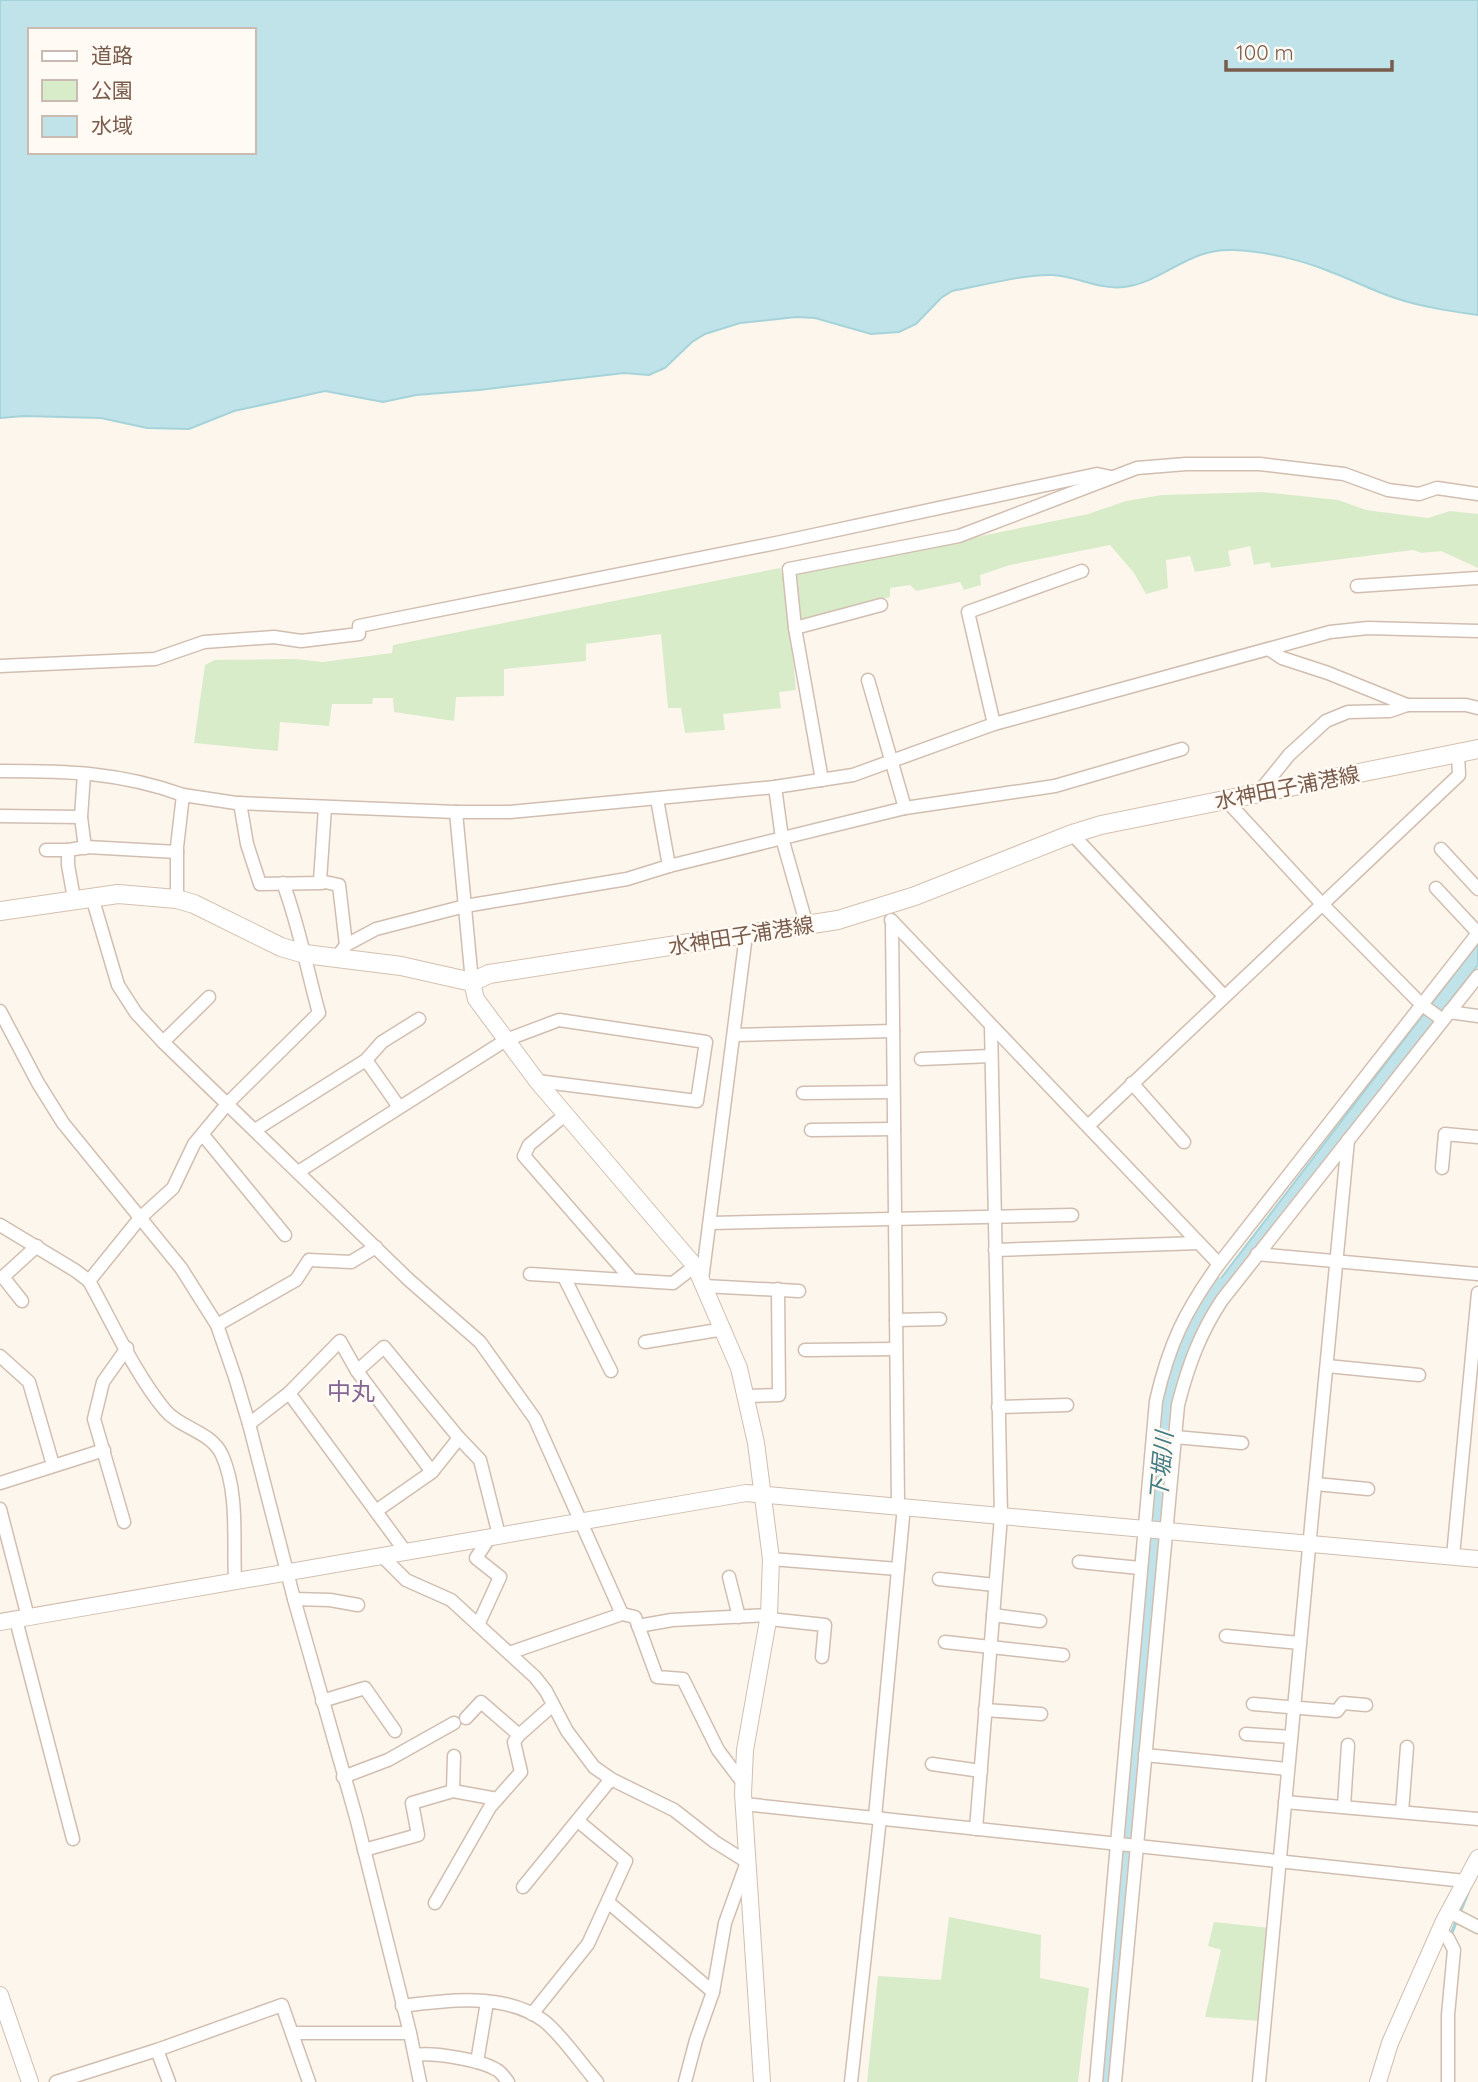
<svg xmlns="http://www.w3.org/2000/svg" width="1478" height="2082" font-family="Quicksand,'Noto Sans JP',sans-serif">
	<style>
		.green { fill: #d8ecc9 }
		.water { fill: #bfe3e8; stroke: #a5d3da; stroke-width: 2; fill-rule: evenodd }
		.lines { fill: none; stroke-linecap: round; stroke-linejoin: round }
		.stream { stroke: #a5d3da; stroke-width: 3.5 }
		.river { stroke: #bfe3e8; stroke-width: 19 }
		.minor-casing { stroke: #d1beb0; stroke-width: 15 }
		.tertiary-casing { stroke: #d1beb0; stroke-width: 18 }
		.secondary-casing { stroke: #d6c0b0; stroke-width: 20 }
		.minor { stroke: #fff; stroke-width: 12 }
		.tertiary { stroke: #fff; stroke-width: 16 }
		.secondary { stroke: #fff; stroke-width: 18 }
		.labels { text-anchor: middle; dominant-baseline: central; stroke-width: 5; stroke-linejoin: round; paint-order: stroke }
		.street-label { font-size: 21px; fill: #7a5c4d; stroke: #fffaf3 }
		.water-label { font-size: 23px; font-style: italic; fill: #437c86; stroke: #fffaf3 }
		.quarter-label { font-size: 24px; fill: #846695; stroke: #fffaf3 }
	</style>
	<rect width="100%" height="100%" fill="#fdf6ec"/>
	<!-- green -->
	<g class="green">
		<polygon points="1262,492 1338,500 1366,510 1428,518 1450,511 1478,514 1478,568 1441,551 1422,553 1413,550 1271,568 1270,562 1254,565 1250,546 1228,551 1231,566 1195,572 1190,556 1166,560 1168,588 1146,594 1134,573 1110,545 1010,565 980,575 981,585 964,590 960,582 916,591 910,585 890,588 890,597 790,624 796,690 779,692 781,708 723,714 725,730 685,733 681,708 668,708 661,634 586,644 586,661 504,669 504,696 456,697 454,721 394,712 393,698 373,698 372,704 332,704 329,726 280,722 278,751 194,743 205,665 215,660 295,659 323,662 392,653 393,645 780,568 783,577 1088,514 1126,501 1162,495"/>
		<polygon points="949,1917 1041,1935 1040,1978 1089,1988 1078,2082 867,2082 878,1976 941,1980"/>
		<polygon points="1214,1922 1270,1928 1260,2021 1205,2017 1221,1950 1208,1946"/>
	</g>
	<!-- water -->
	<g class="water">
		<path d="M0 0H1478V315C1450 311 1422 307 1395 298 1373 291 1353 280 1331 272 1302 260 1265 251 1233 250 1188 248 1164 282 1124 287 1100 290 1076 276 1052 275 1025 274 980 286 952 291L941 298 916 324 899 332 871 334 815 318 796 317 740 323 705 334 692 342 665 368 649 375 624 373 479 390 416 395 383 402 325 391 234 411 189 429 147 428 101 418 24 416 0 418ZM30 30H254V152H30Z"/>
		<polygon points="1478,943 1478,965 1207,1311 1199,1307"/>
	</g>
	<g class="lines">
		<!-- stream -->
		<polyline class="stream" points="1450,1937 1468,1892"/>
		<!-- river -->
		<polyline class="river" points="1104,2082 1167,1395 1175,1363 1187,1329 1216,1286"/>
		<defs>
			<g id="minor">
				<polyline points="1357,586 1478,578"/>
				<polyline points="795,628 881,605"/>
				<polyline points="1270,650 1282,658 1328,673 1407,705"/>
				<polyline points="0,666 155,659 204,642 274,637 301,641 359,634 359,626 781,542 1097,474 1111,477"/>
				<polyline points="868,680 905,808"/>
				<polyline points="994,724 968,612 1082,571"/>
				<path d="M0 771C67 771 120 772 183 795L177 847V899"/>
				<polyline points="84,774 81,817 85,848"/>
				<polyline points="822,780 795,628 789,569 959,536 1137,468 1186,464 1260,464 1344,474 1388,490 1419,494 1437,488 1478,494"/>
				<polyline points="775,787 782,838 807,926"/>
				<polyline points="1259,792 1289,755 1326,721 1348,712 1390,711 1407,705 1466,705 1478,708"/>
				<polyline points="183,795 236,803 456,812 510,812 775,787 853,775 994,724 1330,632 1368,628 1478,631"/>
				<polyline points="657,799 669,866"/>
				<polyline points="1225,799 1321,903 1421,1004 1443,1020"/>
				<polyline points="240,803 247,844 260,884 322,883"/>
				<polyline points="325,807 320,881 339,885 346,945"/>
				<polyline points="456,812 472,982"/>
				<polyline points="0,816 81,817"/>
				<polyline points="1072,834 1224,996"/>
				<polyline points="1441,849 1478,889"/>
				<polyline points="46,850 68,850"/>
				<polyline points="1436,888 1478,933"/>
				<polyline points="73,893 68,865 68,850 87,847 177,852"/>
				<polyline points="92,897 118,985 136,1013 163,1042 409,1280 480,1342 535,1419 622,1614"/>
				<polyline points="891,920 1219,1264"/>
				<polyline points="892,923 898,1505"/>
				<polyline points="337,957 346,945 376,929 465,906 627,879 669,866 905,808 1055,786 1182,749"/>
				<polyline points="0,1011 38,1083 63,1123 181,1268 217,1325 235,1377 249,1424 294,1599 356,1817 410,2033 420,2082"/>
				<polyline points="1449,1012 1478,1016"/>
				<polyline points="734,1035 893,1031"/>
				<polyline points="163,1042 209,997"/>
				<polyline points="921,1059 991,1056"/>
				<polyline points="366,1060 399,1107"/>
				<polyline points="1132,1083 1184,1142"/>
				<polyline points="803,1093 893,1092"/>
				<polyline points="565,1115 529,1145 524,1156 631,1279"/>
				<polyline points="1088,1126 1459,775 1458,753"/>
				<polyline points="255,1130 366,1060 382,1042 419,1019"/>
				<polyline points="811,1130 894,1129"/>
				<polyline points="203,1135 285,1235"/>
				<polyline points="1442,1168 1445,1134 1478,1137"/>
				<polyline points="298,1172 506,1040 559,1020 706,1042 697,1101 537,1081"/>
				<polyline points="711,1223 1072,1215"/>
				<path d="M0 1225 76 1271 89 1281C112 1322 135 1374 165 1410 181 1429 211 1431 222 1455 239 1493 233 1541 235 1581"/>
				<polyline points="995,1250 1199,1243"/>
				<polyline points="1257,1254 1478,1274"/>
				<polyline points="530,1274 673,1283 695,1266"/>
				<polyline points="564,1277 611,1371"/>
				<polyline points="702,1280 746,935"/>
				<path d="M89 1281 140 1218 173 1188 194 1144 228 1103 319 1013C307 970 299 925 283 883"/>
				<polyline points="704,1286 799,1291"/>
				<polyline points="22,1301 3,1277 37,1246"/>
				<polyline points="896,1320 940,1319"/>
				<polyline points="217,1325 296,1280 309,1260 351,1262 376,1247"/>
				<polyline points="645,1342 724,1329"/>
				<polyline points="805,1350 896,1349"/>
				<polyline points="0,1356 29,1382 53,1465"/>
				<polyline points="1327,1366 1419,1375"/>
				<polyline points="357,1371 432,1472"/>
				<polyline points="289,1393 405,1551"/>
				<polyline points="747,1396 779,1395 778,1289"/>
				<polyline points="998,1407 1067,1405"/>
				<polyline points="249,1424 289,1393 340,1341 357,1371 384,1347 459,1438 432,1472 376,1511"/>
				<polyline points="1175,1437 1242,1443"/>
				<polyline points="459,1438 480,1460 499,1535"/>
				<polyline points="0,1483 104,1450"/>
				<polyline points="1316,1484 1368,1489"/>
				<polyline points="0,1509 28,1617"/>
				<polyline points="124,1522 94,1419 103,1382 127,1348"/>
				<polyline points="381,1555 406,1580 451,1600 535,1677 546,1691 567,1731 594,1767 611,1779 674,1810 715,1842 747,1862 725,1923 713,1992 696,2040 685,2082"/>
				<polyline points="1453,1556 1478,1293"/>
				<polyline points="771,1559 898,1569"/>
				<polyline points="1079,1562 1140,1568"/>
				<polyline points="729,1577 739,1617"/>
				<polyline points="939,1579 995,1585"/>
				<polyline points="294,1599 330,1600 358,1605"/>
				<polyline points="993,1615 1040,1621"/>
				<polyline points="769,1619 825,1625 822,1657"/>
				<polyline points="16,1620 73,1839"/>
				<polyline points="478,1625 500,1577 476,1558 490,1537"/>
				<polyline points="638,1626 672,1620 769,1615"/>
				<polyline points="1226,1636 1300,1643"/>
				<polyline points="945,1642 1063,1655"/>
				<polyline points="509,1653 622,1614 635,1617 657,1677 683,1679 718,1750 743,1783"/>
				<polyline points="322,1701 365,1688 395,1731"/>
				<polyline points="1253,1704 1337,1711 1343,1703 1366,1705"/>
				<polyline points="985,1710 1041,1714"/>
				<polyline points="466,1718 481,1702 519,1735"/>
				<polyline points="1246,1734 1291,1737"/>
				<polyline points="1145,1755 1287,1769"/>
				<polyline points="932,1764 981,1771"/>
				<polyline points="343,1777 388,1760 454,1723"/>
				<polyline points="453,1791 454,1756"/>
				<polyline points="1285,1802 1478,1819"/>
				<polyline points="744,1804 1465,1881"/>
				<polyline points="1344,1806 1348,1745"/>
				<polyline points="1402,1812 1407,1747"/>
				<polyline points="875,1817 904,1506"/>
				<polyline points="976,1829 1001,1516 991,1026"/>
				<polyline points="364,1850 418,1835 412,1803 453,1791 497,1799"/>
				<polyline points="523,1887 611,1779"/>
				<polyline points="608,1902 713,1992"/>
				<polyline points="435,1903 490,1807 521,1772 514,1742 519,1735 553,1705"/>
				<polyline points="1449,1912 1478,1927"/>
				<polyline points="1439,1931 1448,1938 1454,1950 1448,2015 1448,2082"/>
				<path d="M402 2006C447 2000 505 1992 544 2021 561 2034 582 2065 597 2082"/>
				<polyline points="532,2014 588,1944 626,1861 578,1821"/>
				<polyline points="293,2033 410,2033"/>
				<polyline points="157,2050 169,2082"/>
				<path d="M415 2055C433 2052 481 2060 497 2070 501 2072 505 2078 508 2082"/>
				<polyline points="477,2062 487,2002"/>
				<polyline points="56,2082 157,2050 282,2005 309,2082"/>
				<polyline points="851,2082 880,1818"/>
				<path d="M1096 2082 1156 1401C1169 1344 1185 1311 1219 1264L1478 933"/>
				<path d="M1115 2082 1178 1405C1188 1366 1200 1333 1222 1300L1478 976"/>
				<path d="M1259 2082C1286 1768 1319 1454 1348 1140"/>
			</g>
			<g id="tertiary">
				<polyline points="472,982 476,999 537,1081 695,1266 739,1368 756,1443 771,1559 769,1615 745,1750 743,1794 762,2082"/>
				<polyline points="0,1622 746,1493 1478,1559"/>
				<polyline points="0,1995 30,2082"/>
				<polyline points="1378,2082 1390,2043 1444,1921 1478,1858"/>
			</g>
			<polyline id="secondary" points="0,911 118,894 177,899 194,904 281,947 305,954 401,966 472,982 489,974 838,920 915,896 1072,834 1101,825 1478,749"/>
		</defs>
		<!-- minor casing -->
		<use href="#minor" class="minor-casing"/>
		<!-- tertiary casing -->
		<use href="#tertiary" class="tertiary-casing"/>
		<!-- secondary casing -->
		<use href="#secondary" class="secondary-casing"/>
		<!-- minor -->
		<use href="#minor" class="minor"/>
		<!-- tertiary -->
		<use href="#tertiary" class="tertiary"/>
		<!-- secondary -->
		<use href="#secondary" class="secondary"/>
	</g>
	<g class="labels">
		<!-- street labels -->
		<g class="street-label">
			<text transform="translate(1287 787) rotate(-11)">水神田子浦港線</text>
			<text transform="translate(741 935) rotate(-9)">水神田子浦港線</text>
		</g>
		<!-- water labels -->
		<g class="water-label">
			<text transform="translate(1161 1466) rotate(-85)">下堀川</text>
		</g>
		<!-- quarter labels -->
		<g class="quarter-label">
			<text x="351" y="1391">中丸</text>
		</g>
	</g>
	<!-- legend -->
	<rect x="28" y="28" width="228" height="126" fill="#fffaf3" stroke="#cabbb1" stroke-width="2"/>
	<rect x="42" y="51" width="35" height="10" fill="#ffffff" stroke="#cabbb1" stroke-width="2"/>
	<text x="91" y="63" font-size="21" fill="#7a5c4d">道路</text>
	<rect x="42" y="80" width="35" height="21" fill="#d8ecc9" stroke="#cabbb1" stroke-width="2"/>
	<text x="91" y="98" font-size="21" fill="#7a5c4d">公園</text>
	<rect x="42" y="116" width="35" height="21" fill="#bfe3e8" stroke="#cabbb1" stroke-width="2"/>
	<text x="91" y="133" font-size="21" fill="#7a5c4d">水域</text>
	<!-- scale -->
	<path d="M1226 60v10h166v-10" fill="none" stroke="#7a5c4d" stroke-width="3.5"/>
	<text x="1236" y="60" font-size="21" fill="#7a5c4d" stroke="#fffaf3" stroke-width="5" paint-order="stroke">100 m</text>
</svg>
